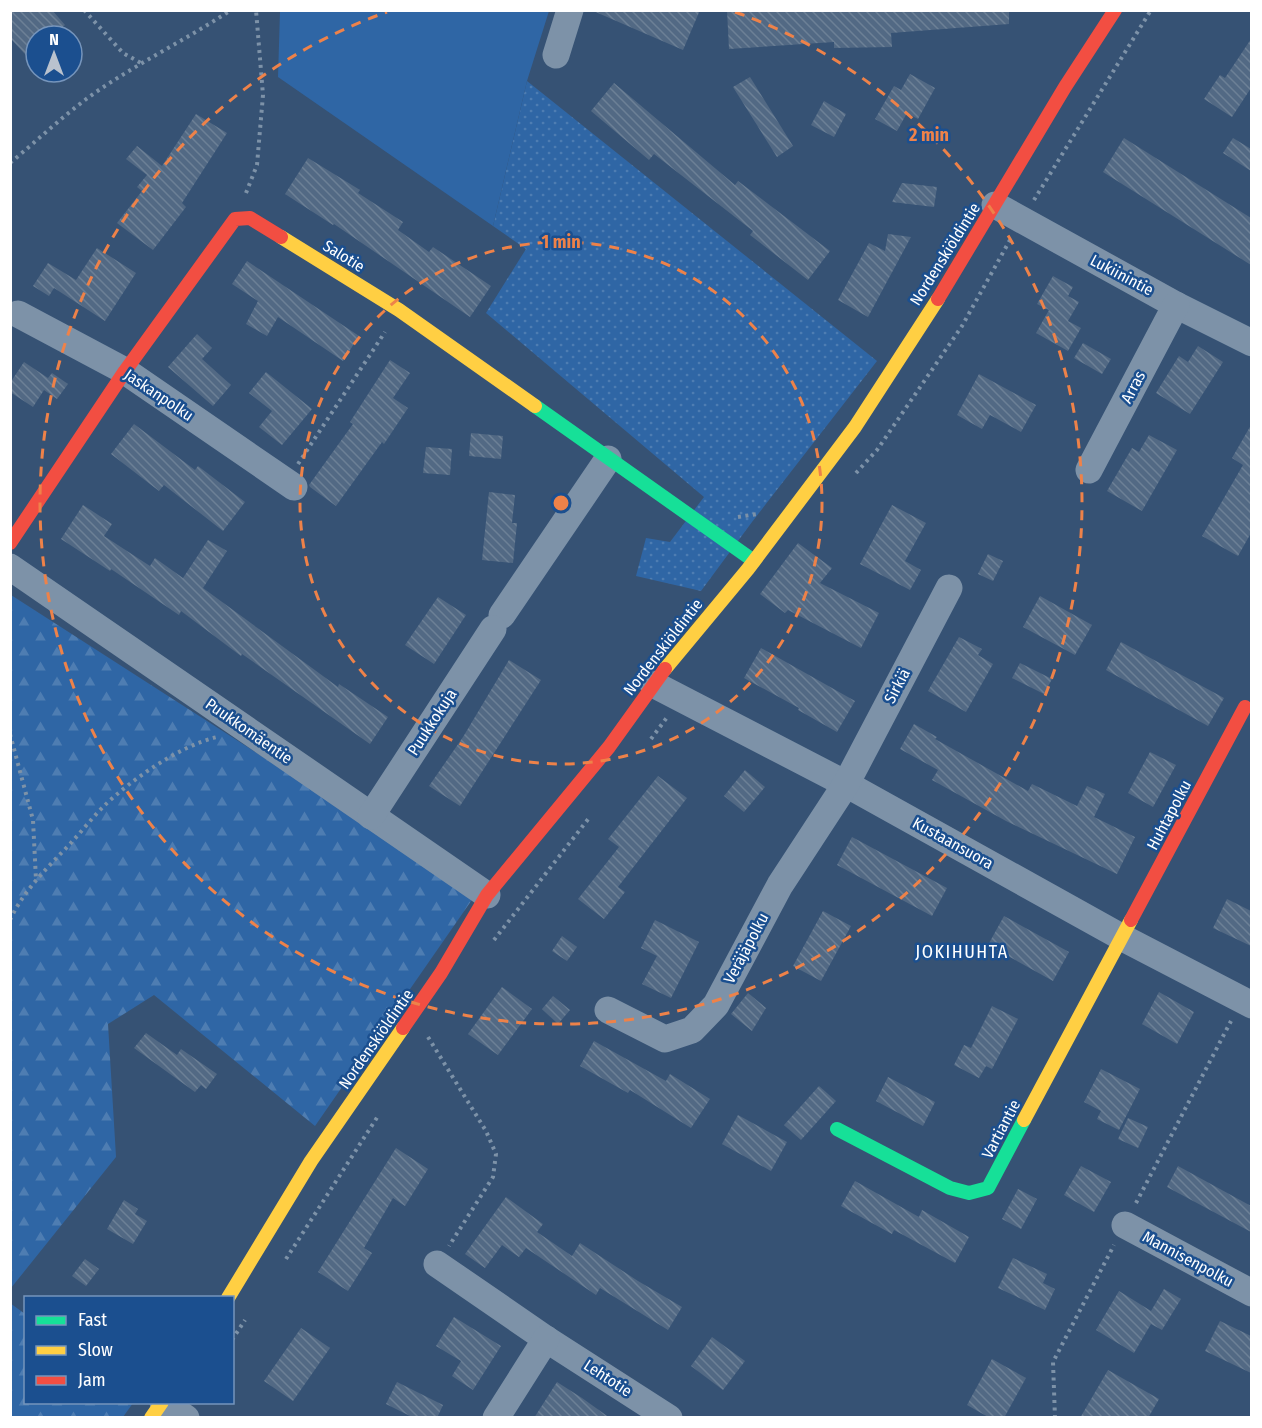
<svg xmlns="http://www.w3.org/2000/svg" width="1262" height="1428" font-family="'Fira Sans Condensed',sans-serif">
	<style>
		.grass { fill: url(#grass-dots) }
		.forest { fill: url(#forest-firs) }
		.park { fill: #2f66a5 }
		.building { fill: url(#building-back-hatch) }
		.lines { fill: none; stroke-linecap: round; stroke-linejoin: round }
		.path { stroke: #7d92a8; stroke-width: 4; stroke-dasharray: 3 4.5; stroke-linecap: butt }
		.street { stroke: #7d92a8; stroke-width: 27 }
		.fast { stroke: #16e098; stroke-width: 14 }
		.slow { stroke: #ffcf43; stroke-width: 14 }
		.jam { stroke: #f24e42; stroke-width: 14 }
		.ring { fill: none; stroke: #ee8249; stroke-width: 3; stroke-dasharray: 10 8 }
		.labels { text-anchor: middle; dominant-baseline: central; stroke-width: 5; stroke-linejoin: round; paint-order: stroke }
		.street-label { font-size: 16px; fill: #fff; stroke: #1b4f8f }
		.neighbourhood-label { font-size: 18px; letter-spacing: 1.5px; fill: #fff; stroke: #1b4f8f }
		.centre { fill: #ee8249; stroke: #1b4f8f; stroke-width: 3 }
		.ring-label { font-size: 18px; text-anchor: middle; font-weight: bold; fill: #ee8249; stroke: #1b4f8f; stroke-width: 5; stroke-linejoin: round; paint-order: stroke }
	</style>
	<defs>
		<pattern id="grass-dots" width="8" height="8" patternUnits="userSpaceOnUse" patternTransform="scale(1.5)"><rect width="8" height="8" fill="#2f66a5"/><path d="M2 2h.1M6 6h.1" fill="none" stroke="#4e7db2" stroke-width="1.8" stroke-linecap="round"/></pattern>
		<pattern id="forest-firs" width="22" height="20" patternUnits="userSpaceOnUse" patternTransform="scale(1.5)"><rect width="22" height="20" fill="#2f66a5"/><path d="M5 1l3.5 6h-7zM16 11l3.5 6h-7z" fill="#4e7db2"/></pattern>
		<pattern id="building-back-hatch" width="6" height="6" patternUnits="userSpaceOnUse" patternTransform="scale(1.5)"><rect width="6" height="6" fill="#526984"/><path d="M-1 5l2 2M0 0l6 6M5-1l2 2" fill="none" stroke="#6c8096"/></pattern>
	</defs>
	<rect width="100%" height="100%" fill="#365274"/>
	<!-- grass -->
	<polygon class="grass" points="527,81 877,361 752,522 701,591 636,576 646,538 670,542 704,497 486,313 526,249 493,226"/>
	<!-- forest -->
	<g class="forest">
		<polygon points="11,595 476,894 315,1126 154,995 108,1024 116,1157 11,1288"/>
		<polygon points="10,1303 25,1314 26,1402 133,1403 123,1417 11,1417"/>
	</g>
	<!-- park -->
	<polygon class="park" points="280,11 549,11 527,81 493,226 278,77"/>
	<!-- building -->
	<g class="building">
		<polygon points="10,10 52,10 65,25 53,36 36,36 36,66 10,38"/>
		<polygon points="591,10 700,10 683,50"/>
		<polygon points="727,10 1009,10 1009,24 891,33 892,47 834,48 834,42 729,49"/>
		<polygon points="1251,39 1251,88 1232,117 1204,99 1220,75 1225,78"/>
		<polygon points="910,74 935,88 918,119 907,113 897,131 875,119 894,86 901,90"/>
		<polygon points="750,77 793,146 777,157 733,87"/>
		<polygon points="614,83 735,185 738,181 830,251 808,280 750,235 753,231 654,154 649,160 591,111"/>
		<polygon points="824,101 846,114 834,137 811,125"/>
		<polygon points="196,114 227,133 182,203 186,207 153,250 117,223 142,191 137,187 147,175 126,159 137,146 162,166"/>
		<polygon points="1124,138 1251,218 1251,265 1103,172"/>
		<polygon points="1233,138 1251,149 1251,171 1223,153"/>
		<polygon points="308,158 360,190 358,193 403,222 398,230 429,252 433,247 491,286 470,317 334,224 333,225 285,194"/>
		<polygon points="902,183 937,187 934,207 892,202"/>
		<polygon points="888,234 911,237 868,317 838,300 869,243 885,251"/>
		<polygon points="97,248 136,273 105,321 54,288 49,296 33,286 48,263 76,280"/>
		<polygon points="247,261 359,336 343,361 278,317 267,336 246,324 258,301 232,284"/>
		<polygon points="1053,276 1073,287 1068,296 1079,302 1068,321 1081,328 1068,351 1036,333 1049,310 1037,304"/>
		<polygon points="197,334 212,348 202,359 231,385 213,406 168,367"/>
		<polygon points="1083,343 1111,359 1102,374 1074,358"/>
		<polygon points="1198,346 1223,362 1190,414 1156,393 1179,356 1188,362"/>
		<polygon points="390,360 410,373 393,398 408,408 384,444 382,442 336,506 310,487 309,485 353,424 350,422"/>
		<polygon points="24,362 48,378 52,373 68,384 57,399 44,390 33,407 10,392 10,383"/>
		<polygon points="266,372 312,409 282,445 259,427 272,411 249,393"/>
		<polygon points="979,374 1036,405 1021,432 990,415 982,429 957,415"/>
		<polygon points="134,424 195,470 198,466 245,502 223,531 164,485 159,491 111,454"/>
		<polygon points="1251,425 1251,533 1238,556 1202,536 1243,465 1232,458"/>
		<polygon points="471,433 503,436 501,459 469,456"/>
		<polygon points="1149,435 1177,450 1142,511 1107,491 1132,448 1139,452"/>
		<polygon points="426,447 452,449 450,475 423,473"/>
		<polygon points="489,492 515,495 512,523 517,523 513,563 482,560"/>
		<polygon points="83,505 112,524 104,536 150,566 155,558 183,578 208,540 227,551 203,588 338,687 339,684 388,717 370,744 242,654 241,656 181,611 179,615 111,569 110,571 61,539"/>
		<polygon points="892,505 926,523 905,561 921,570 910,590 860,564"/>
		<polygon points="798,543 832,568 820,583 879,613 861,648 788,610 785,613 760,594"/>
		<polygon points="988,554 1003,561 993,581 978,574"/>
		<polygon points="1040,596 1092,625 1075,655 1023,627"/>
		<polygon points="438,597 466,615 434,664 405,645"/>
		<polygon points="959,637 982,649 978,655 993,664 966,712 928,691"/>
		<polygon points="1121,642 1224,698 1208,726 1106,670"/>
		<polygon points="761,648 855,701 837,732 798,710 799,708 744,678"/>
		<polygon points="509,660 541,680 460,806 429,786 463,737"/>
		<polygon points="1020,663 1052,679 1044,694 1012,678"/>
		<polygon points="914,724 937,737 935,739 1028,791 1032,784 1077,806 1087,786 1105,794 1094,817 1135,837 1117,874 1006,821 932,780 938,770 900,749"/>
		<polygon points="1150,752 1176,765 1153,807 1128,793"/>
		<polygon points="745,770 765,787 744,812 724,796"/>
		<polygon points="658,776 687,798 618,887 625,892 604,919 578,899 619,847 608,839"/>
		<polygon points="852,837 947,888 932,916 837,865"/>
		<polygon points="1227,899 1251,911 1251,946 1213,928"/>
		<polygon points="823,911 851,926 821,981 793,966"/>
		<polygon points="1004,916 1069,952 1053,981 988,945"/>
		<polygon points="655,920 699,942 671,998 642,984 657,956 641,948"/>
		<polygon points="562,936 577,947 567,961 552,951"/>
		<polygon points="502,987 532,1009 498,1055 468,1034"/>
		<polygon points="1159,992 1194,1012 1177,1044 1142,1024"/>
		<polygon points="748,993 766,1008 752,1031 731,1014"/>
		<polygon points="553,996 570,1010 558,1024 542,1009"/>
		<polygon points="992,1006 1018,1019 992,1069 986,1066 979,1078 954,1065 964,1045 971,1048"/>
		<polygon points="146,1033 177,1055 181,1049 217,1074 206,1089 201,1085 195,1092 134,1048"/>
		<polygon points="594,1041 666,1081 670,1074 710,1099 691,1128 630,1090 628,1093 580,1066"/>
		<polygon points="1101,1069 1140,1089 1119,1130 1097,1119 1101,1111 1084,1102"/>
		<polygon points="888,1077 935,1102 923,1126 876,1101"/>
		<polygon points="819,1086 836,1101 801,1140 784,1125"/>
		<polygon points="738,1115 787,1142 771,1171 722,1144"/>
		<polygon points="1128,1118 1148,1127 1138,1148 1118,1139"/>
		<polygon points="396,1148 428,1169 405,1206 393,1198 364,1248 372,1253 348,1291 318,1272"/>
		<polygon points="1081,1166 1111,1182 1094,1212 1064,1195"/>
		<polygon points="1178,1166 1251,1206 1251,1232 1167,1187"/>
		<polygon points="855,1181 919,1217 922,1210 969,1237 955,1263 894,1230 892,1234 841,1206"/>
		<polygon points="1018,1189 1037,1199 1021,1229 1002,1219"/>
		<polygon points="506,1197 543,1224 537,1232 572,1256 580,1243 638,1281 682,1307 668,1330 600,1288 596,1295 526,1248 519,1257 502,1245 485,1268 465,1254"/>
		<polygon points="124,1200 138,1209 135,1214 147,1221 133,1244 107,1229"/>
		<polygon points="1013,1258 1047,1274 1043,1283 1055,1289 1045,1310 998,1288"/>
		<polygon points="85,1259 99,1269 86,1286 72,1276"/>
		<polygon points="1164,1289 1181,1299 1162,1330 1151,1324 1134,1353 1096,1330 1119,1291 1151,1311"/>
		<polygon points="454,1317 501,1346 473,1390 452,1376 461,1361 436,1346"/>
		<polygon points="1220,1321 1251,1336 1251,1373 1205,1351"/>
		<polygon points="301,1328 330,1348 293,1401 264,1381"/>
		<polygon points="712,1337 745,1361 723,1390 691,1366"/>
		<polygon points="992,1359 1026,1378 1004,1418 990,1418 967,1405"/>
		<polygon points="1108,1370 1159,1399 1148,1418 1080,1418"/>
		<polygon points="397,1382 443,1405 437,1418 414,1418 386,1404"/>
		<polygon points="557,1382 582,1398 610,1418 534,1418"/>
	</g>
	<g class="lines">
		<!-- path -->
		<g class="path">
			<polyline points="84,10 123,53 141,63"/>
			<path d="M10 163C39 139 66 113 96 92 140 62 187 39 231 10"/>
			<polyline points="246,193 257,165 263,95 256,10"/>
			<polyline points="1034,200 1151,10"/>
			<polyline points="298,464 385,332"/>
			<polyline points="856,473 877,450 962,326 1010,240"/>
			<polyline points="738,517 757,514"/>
			<polyline points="10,734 33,820 36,880"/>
			<polyline points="651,739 668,716"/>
			<path d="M10 920C24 890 47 868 70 844 81 832 92 818 104 806 131 780 179 746 217 737"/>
			<polyline points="494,940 589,818"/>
			<polyline points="428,1037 486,1131 496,1154 493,1177 449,1246"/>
			<polyline points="1136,1203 1231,1021"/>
			<polyline points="286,1259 378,1116"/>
			<polyline points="232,1340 245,1320"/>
			<polyline points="1055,1418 1053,1362 1114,1245"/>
		</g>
		<!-- street -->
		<g class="street">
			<polyline points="556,55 570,10"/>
			<polyline points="995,205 1176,305 1252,343"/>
			<polyline points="18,314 125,371 294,487"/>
			<polyline points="1089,470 1176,305"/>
			<polyline points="10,567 487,895"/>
			<polyline points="502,615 608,459"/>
			<polyline points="653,684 846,784 1123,938 1252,1005"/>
			<polyline points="371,816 493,629"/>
			<polyline points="608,1010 665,1039 692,1030 716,1005 780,885 846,784 949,588"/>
			<polyline points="1125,1225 1252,1293"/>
			<polyline points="437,1264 546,1339 669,1418"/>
			<polyline points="163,1402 186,1418"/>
			<polyline points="496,1418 546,1339"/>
		</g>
		<!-- fast -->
		<g class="fast">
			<polyline points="535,406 754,561"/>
			<polyline points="837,1129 950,1188 969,1193 988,1188 1024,1120"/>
		</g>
		<!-- slow -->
		<g class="slow">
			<polyline points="281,237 399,310 535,406"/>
			<polyline points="665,669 748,569 855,427 938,299"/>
			<polyline points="1024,1120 1131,920"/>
			<polyline points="228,1298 311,1161 403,1028"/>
			<polyline points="151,1418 162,1402"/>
		</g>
		<!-- jam -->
		<g class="jam">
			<polyline points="938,299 1065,87 1115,10"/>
			<polyline points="10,543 125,371 235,219 250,218 281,237"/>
			<polyline points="1131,920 1245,707"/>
			<polyline points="403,1028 441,973 487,895 609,747 665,669"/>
		</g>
	</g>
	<!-- distance rings -->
	<g class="ring">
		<circle cx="561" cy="503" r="261"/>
		<path d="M735 12A521 521 0 1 1 387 12"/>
	</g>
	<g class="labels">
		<!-- street labels -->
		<g class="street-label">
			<text transform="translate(945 254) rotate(-58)">Nordenskiöldintie</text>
			<text transform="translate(344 256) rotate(32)">Salotie</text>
			<text transform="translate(1122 275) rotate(28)">Lukiinintie</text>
			<text transform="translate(1133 387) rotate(-62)">Arras</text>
			<text transform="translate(159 395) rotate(34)">Jaskanpolku</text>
			<text transform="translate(663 647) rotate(-52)">Nordenskiöldintie</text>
			<text transform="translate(897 686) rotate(-62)">Sirkiä</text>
			<text transform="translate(432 722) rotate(-57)">Puukkokuja</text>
			<text transform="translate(249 731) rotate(35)">Puukkomäentie</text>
			<text transform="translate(1169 815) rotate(-62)">Huhtapolku</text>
			<text transform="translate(953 843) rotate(29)">Kustaansuora</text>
			<text transform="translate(746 948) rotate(-62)">Veräjäpolku</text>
			<text transform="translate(376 1039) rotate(-55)">Nordenskiöldintie</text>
			<text transform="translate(1001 1129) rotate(-62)">Vartiantie</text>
			<text transform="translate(1188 1259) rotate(28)">Mannisenpolku</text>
			<text transform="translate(608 1378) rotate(33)">Lehtotie</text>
		</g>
		<!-- neighbourhood labels -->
		<g class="neighbourhood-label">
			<text x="962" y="952">JOKIHUHTA</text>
		</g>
	</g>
	<circle cx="561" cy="503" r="9" class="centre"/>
	<g class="ring-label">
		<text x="929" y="141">2 min</text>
		<text x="561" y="248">1 min</text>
	</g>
	<!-- border -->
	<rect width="1262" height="1428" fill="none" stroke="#ffffff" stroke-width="24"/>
	<!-- legend -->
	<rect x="24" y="1296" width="210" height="108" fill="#1b4f8f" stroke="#7695bc" stroke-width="1.5"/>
	<rect x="36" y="1316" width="30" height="9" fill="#16e098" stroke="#7695bc" stroke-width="1.5"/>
	<text x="78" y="1326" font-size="18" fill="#ffffff">Fast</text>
	<rect x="36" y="1346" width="30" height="9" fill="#ffcf43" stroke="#7695bc" stroke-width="1.5"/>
	<text x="78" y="1356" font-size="18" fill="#ffffff">Slow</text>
	<rect x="36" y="1376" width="30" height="9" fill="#f24e42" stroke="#7695bc" stroke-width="1.5"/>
	<text x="78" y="1386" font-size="18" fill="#ffffff">Jam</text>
	<!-- north arrow -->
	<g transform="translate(54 54)"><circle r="28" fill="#1b4f8f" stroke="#7695bc" stroke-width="1.5"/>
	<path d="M0-4.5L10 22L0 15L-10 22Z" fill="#b9c2ce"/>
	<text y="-9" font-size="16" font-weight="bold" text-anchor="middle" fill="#ffffff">N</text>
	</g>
</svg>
